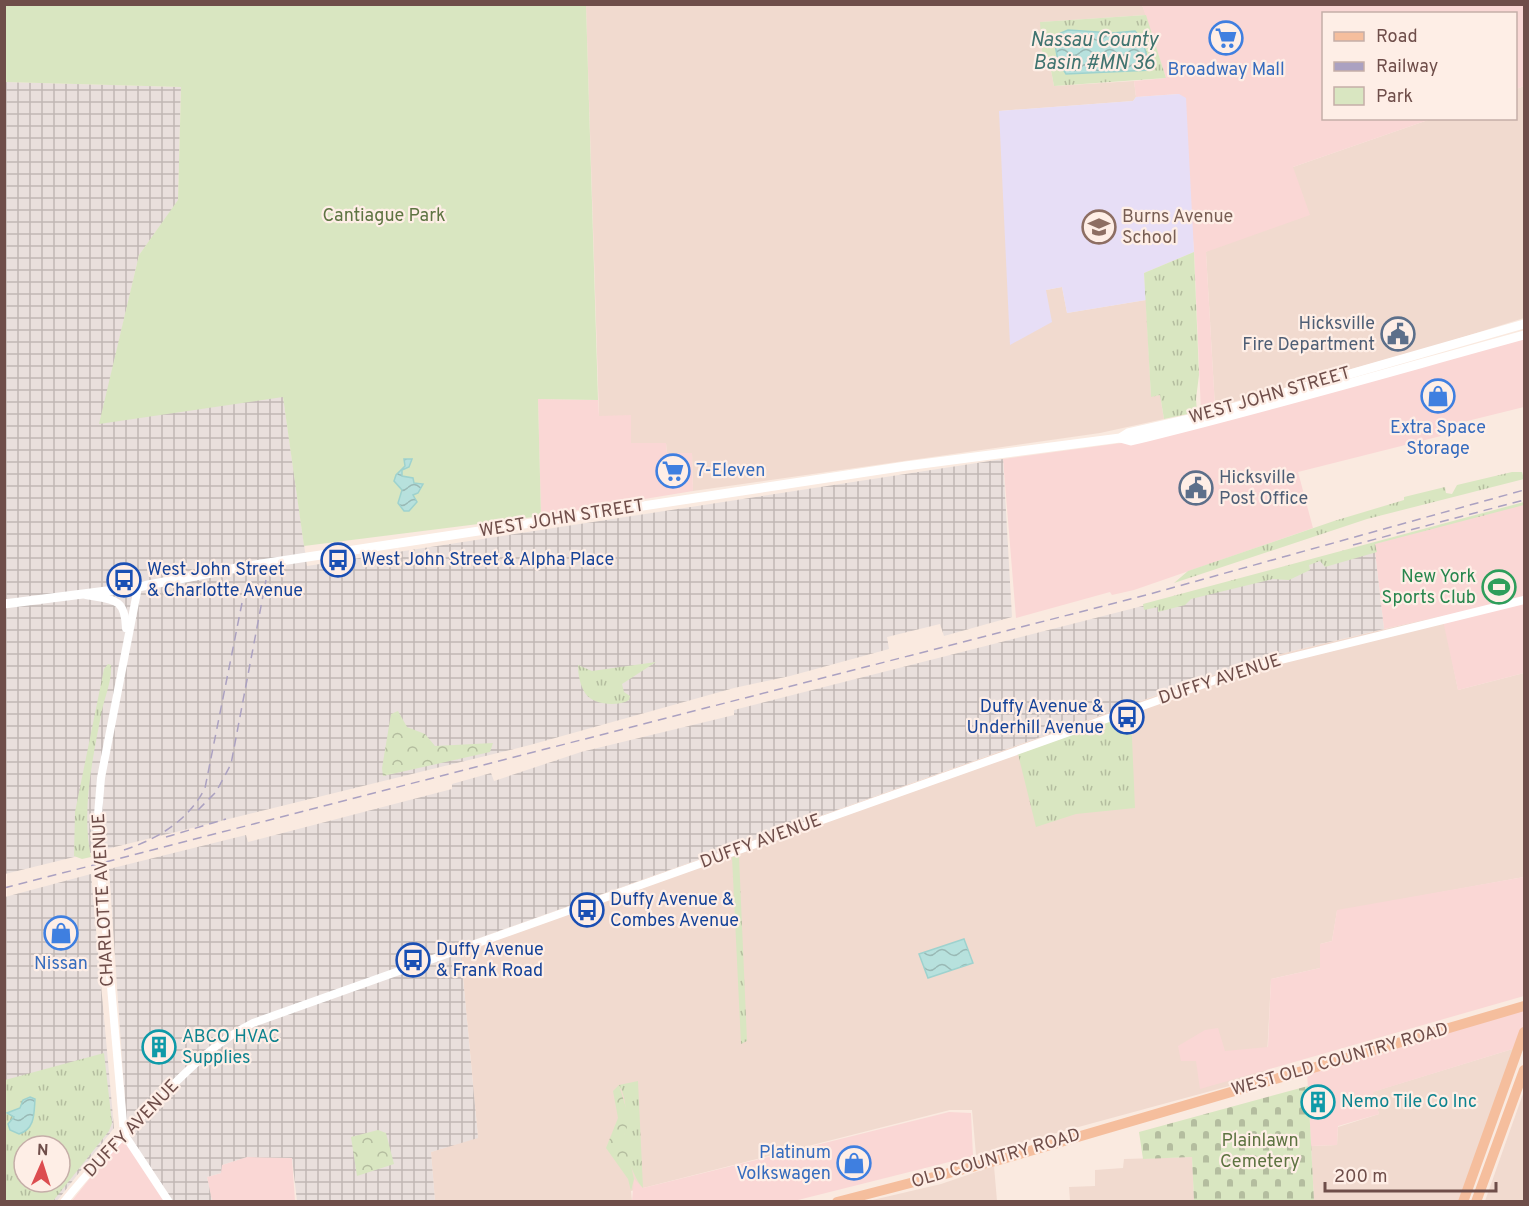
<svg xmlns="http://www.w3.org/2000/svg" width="1529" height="1206" font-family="Overpass,sans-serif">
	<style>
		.residential { fill: #f1dacf }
		.commercial { fill: #fad7d5 }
		.industrial { fill: url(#industrial-grid); fill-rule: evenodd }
		.education { fill: #e7def6 }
		.grass { fill: url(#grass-tufts); fill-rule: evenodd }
		.forest { fill: url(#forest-crowns) }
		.cemetery { fill: url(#cemetery-stones) }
		.green { fill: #d9e6c1 }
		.water { fill: url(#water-waves); stroke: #9ed2ce; stroke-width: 1.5 }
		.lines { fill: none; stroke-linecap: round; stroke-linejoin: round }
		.tertiary { stroke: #fff; stroke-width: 8 }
		.secondary { stroke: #fff; stroke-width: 9 }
		.primary { stroke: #f5be9d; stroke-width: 10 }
		.rail { stroke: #aba1c1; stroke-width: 1.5; stroke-dasharray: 9 6; stroke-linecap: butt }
		.labels { text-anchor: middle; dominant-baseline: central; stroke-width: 4.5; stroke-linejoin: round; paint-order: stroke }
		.shop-label { font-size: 18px; fill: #366cbe; stroke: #feeee6 }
		.park-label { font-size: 18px; fill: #5e7442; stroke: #feeee6 }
		.education-label { font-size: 18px; fill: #785e54; stroke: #feeee6; text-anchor: start }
		.service-label { font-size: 18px; fill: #4e5e75; stroke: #feeee6; text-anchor: end }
		.street-label { font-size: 18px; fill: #6f4e4a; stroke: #feeee6 }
		.transit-label { font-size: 18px; fill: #164399; stroke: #feeee6; text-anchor: start }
		.leisure-label { font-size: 18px; fill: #27864d; stroke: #feeee6; text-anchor: end }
		.culture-label { font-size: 18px; fill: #0d838f; stroke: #feeee6; text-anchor: start }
		.water-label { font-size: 20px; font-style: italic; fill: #407470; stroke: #feeee6 }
	</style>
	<defs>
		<pattern id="industrial-grid" width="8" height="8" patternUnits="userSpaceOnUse" patternTransform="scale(1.5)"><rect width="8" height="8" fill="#e9dfdc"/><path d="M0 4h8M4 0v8" fill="none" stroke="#c1b7b4"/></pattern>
		<pattern id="grass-tufts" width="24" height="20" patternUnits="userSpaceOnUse" patternTransform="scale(1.5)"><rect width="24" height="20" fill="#d9e6c1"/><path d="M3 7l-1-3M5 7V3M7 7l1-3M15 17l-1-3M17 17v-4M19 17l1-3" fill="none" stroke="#b4bd9f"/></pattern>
		<pattern id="forest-crowns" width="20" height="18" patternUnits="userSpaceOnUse" patternTransform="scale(1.5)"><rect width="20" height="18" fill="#d9e6c1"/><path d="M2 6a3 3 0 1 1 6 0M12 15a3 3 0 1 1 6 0" fill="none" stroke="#b4bd9f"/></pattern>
		<pattern id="cemetery-stones" width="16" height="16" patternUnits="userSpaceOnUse" patternTransform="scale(1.5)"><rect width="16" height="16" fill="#d9e6c1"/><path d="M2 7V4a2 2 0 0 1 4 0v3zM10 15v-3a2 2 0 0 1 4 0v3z" fill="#b4bd9f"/></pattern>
		<pattern id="water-waves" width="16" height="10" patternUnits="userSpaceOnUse" patternTransform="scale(1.5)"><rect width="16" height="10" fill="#b7e1dd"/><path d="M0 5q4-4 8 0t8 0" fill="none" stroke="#99b9b5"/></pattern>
	</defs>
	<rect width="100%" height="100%" fill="#faeae0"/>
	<!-- residential -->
	<g class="residential">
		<polygon points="586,5 1142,5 1146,15 1041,22 1042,55 1050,65 1054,86 1134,81 1136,97 1133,101 999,111 1046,290 1062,287 1067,313 1146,300 1151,396 1160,395 1164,419 1100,433 693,491 692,453 667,454 666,443 631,443 599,416"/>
		<polygon points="1524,86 1524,318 1438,345 1215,407 1206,252 1293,167 1431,119 1516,118 1516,89"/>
		<polygon points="1443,615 1458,690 1524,673 1524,877 1337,911 1332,941 1320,944 1320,968 1271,979 1266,1076 976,1155 972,1110 950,1110 631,1191 632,1201 435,1201 431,1152 478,1137 460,945 1255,660"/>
		<polygon points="1519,1047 1461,1201 1314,1201 1311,1146 1337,1145 1338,1127 1379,1114 1372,1092"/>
		<polygon points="1524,1091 1524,1201 1485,1201"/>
		<polygon points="1192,1157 1194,1201 1070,1201 1069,1187 1095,1186 1095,1170 1123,1168 1124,1159"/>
		<polygon points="994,1166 997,1201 864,1202 941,1184"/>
	</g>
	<!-- commercial -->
	<g class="commercial">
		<polygon points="1142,5 1524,5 1524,86 1516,89 1516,14 1324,14 1324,118 1431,119 1293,167 1310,215 1206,252 1215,407 1201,412 1194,250 1179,94 1136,97 1134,81 1166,78"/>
		<polygon points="1524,338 1524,407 1439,428 1441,436 1298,472 1313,528 1134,590 1112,595 1110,592 1016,618 1003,459 1151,439"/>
		<polygon points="538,399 598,400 599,416 631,415 631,443 666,443 667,453 692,453 693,491 541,516"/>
		<polygon points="1524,504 1524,673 1458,690 1442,616 1384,629 1374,543"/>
		<polygon points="1524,877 1524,996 1200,1089 1196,1061 1181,1061 1178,1046 1205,1030 1218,1028 1225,1051 1268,1047 1271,979 1320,968 1320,944 1332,941 1337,910"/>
		<polygon points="1524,1006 1524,1032 1519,1047 1373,1092 1379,1114 1338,1126 1337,1145 1311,1146 1307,1071"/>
		<polygon points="949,1112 971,1113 973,1156 794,1201 632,1201 634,1179 643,1188"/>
		<polygon points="127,1132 173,1201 71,1202"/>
		<polygon points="247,1157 292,1158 295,1201 212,1201 207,1177 221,1173 222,1165"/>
	</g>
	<!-- industrial -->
	<g class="industrial">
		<polygon points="5,82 181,87 178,201 139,255 100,423 283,396 307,566 1003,459 1012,617 944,636 940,624 887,637 889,649 790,676 734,688 530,745 5,874"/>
		<polygon points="1375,552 1384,629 1255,660 460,945 478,1138 431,1152 435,1201 297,1201 292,1158 247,1157 222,1165 221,1173 207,1177 212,1201 173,1201 127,1132 109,869 246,835 248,842 452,789 452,784 491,773 494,781 581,752 734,715 734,710 1323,560"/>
		<path d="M91 874 114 1128 57 1201 5 1202V897ZM24 1146H60V1182H24Z"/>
	</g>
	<!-- education -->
	<polygon class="education" points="1179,94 1186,98 1194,252 1144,273 1146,300 1067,313 1062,287 1046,290 1052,322 1010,345 999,111 1133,101 1136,97"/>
	<!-- grass -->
	<g class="grass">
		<polygon points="1146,15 1166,78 1054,86 1050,65 1042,55 1040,22"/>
		<polygon points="1194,252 1199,375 1196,399 1197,412 1164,419 1160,395 1151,397 1144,273"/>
		<polygon points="1512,472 1522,472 1524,479 1367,519 1174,583 1188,571 1334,521 1404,500 1404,497 1445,487 1446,493 1452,494 1457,485"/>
		<polygon points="1524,502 1524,505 1375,544 1377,552 1325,567 1320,561 1309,565 1310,570 1289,580 1273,579 1191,599 1185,605 1158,612 1158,607 1144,610 1143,604"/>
		<path d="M656 662 622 684 624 692 630 696 629 700C618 707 592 705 585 693 580 685 578 674 578 665L592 671Z"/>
		<path d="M108 664 111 665C112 681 105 696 102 710 93 757 81 810 91 857L82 859 74 856 75 812 104 669Z"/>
		<polygon points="1131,714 1135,808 1076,814 1036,827 1018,754"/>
		<polygon points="739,856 747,1041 741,1044 732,857"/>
		<path d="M104 1053 112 1123 109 1131 53 1201 5 1202V1080ZM24 1146H60V1182H24Z"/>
		<path d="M638 1081 643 1188C634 1179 623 1148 624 1135 626 1118 628 1100 619 1085Z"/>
	</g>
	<!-- forest -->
	<g class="forest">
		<polygon points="398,711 407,727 425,734 435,746 493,743 490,752 383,776 382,768 391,714"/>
		<polygon points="619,1085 626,1108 627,1127 624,1135 634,1179 631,1191 628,1179 606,1148 618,1118 613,1091"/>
		<polygon points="378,1130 386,1133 394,1164 357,1176 351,1137"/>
	</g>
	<!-- cemetery -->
	<polygon class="cemetery" points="1308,1086 1314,1201 1194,1201 1192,1157 1143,1159 1139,1132"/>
	<!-- green -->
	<polygon class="green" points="5,5 586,5 598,400 538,399 541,516 304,546 283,397 99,424 139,255 178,200 181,87 5,82"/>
	<!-- water -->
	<g class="water">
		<polygon points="1068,30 1113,33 1135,31 1142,39 1151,70 1066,74 1058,61 1054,39 1058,34"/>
		<polygon points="404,459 412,459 409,467 402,470 402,476 413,478 414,483 423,484 418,493 413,495 417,502 409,511 404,511 398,503 402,490 394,481 396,475 405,466"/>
		<polygon points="964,939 973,963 928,978 919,954"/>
		<path d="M30 1097 35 1099C34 1114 35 1129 19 1134L10 1130 8 1124 14 1117 7 1113 20 1108 23 1100Z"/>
	</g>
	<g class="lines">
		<!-- tertiary -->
		<g class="tertiary">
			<polyline points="138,587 101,778 97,827 124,1134 169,1202"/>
			<path d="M86 595C113 600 125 597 126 628"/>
			<path d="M64 1202C92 1167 123 1135 154 1104 185 1073 214 1042 253 1023L1252 667 1524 600"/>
		</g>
		<!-- secondary -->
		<g class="secondary">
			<path d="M1120 438 1131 441C1263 409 1393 371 1524 335"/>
			<polyline points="4,604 138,587 242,567 906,466 1120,438 1128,433 1207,415 1524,324"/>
		</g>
		<!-- primary -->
		<g class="primary">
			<polyline points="837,1202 999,1160 1524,1006"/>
			<polyline points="1463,1202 1524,1032"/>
			<polyline points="1476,1202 1524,1070"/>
		</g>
		<!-- rail -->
		<g class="rail">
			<polyline points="1353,545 1524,500"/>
			<polyline points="198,810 216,792 231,764 266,580"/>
			<polyline points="166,837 226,819"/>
			<path d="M124 850C158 839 189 820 205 788L242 603"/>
			<polyline points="4,888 1150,594 1524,490"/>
		</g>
	</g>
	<!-- icons -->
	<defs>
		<symbol id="supermarket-ring" viewBox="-11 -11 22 22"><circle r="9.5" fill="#feeee6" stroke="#3f7fe0" stroke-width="1.5"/><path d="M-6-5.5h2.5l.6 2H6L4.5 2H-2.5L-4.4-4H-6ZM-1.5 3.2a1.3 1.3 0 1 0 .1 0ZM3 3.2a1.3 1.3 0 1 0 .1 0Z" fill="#3f7fe0"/></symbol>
		<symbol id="school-ring" viewBox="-11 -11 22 22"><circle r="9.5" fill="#feeee6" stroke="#8d6e63" stroke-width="1.5"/><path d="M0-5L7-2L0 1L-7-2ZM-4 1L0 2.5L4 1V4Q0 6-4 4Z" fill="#8d6e63"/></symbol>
		<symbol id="civic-ring" viewBox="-11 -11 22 22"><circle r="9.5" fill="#feeee6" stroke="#5c6f8a" stroke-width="1.5"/><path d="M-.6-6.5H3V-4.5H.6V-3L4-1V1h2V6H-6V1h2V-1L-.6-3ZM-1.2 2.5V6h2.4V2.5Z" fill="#5c6f8a"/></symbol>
		<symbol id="shop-ring" viewBox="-11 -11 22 22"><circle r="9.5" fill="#feeee6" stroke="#3f7fe0" stroke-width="1.5"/><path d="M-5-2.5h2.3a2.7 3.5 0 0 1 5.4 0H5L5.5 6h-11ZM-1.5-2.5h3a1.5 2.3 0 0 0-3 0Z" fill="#3f7fe0"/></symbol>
		<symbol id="bus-ring" viewBox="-11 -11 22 22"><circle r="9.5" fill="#feeee6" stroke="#1a4fb4" stroke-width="1.5"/><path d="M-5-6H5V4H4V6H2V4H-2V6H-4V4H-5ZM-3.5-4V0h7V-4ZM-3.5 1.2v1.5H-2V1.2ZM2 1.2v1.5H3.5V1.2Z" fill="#1a4fb4"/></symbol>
		<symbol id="stadium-ring" viewBox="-11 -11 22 22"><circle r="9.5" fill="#feeee6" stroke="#2e9e5b" stroke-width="1.5"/><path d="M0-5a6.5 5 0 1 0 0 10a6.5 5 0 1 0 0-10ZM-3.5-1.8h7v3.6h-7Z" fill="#2e9e5b"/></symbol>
		<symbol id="building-ring" viewBox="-11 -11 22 22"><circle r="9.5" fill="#feeee6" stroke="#0f9aa8" stroke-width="1.5"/><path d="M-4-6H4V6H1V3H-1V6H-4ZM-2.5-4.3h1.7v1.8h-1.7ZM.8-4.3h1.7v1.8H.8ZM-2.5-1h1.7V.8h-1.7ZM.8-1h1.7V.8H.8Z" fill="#0f9aa8"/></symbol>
	</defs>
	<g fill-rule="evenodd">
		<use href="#supermarket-ring" x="1207" y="19" width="38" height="38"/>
		<use href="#school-ring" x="1080" y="208" width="38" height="38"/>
		<use href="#civic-ring" x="1379" y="315" width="38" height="38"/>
		<use href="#shop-ring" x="1419" y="377" width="38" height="38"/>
		<use href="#supermarket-ring" x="654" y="452" width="38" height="38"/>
		<use href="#civic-ring" x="1177" y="469" width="38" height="38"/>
		<use href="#bus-ring" x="319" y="541" width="38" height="38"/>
		<use href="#bus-ring" x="105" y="561" width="38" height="38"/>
		<use href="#stadium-ring" x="1480" y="568" width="38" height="38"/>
		<use href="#bus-ring" x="1108" y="698" width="38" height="38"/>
		<use href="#bus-ring" x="568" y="891" width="38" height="38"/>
		<use href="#shop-ring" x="42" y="914" width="38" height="38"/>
		<use href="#bus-ring" x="394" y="941" width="38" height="38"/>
		<use href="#building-ring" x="140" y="1028" width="38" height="38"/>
		<use href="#building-ring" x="1299" y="1083" width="38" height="38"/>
		<use href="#shop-ring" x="835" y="1144" width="38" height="38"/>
	</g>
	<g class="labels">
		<!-- shop labels -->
		<g class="shop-label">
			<text x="1226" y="70">Broadway Mall</text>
			<text x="1438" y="428">Extra Space<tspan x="1438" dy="21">Storage</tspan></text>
			<text x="696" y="471" text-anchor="start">7-Eleven</text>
			<text x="61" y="964">Nissan</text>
			<text x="831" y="1153" text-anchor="end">Platinum<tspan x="831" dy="21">Volkswagen</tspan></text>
		</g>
		<!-- park labels -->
		<g class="park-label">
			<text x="384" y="216">Cantiague Park</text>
			<text x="1260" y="1141">Plainlawn<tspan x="1260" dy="21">Cemetery</tspan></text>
		</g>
		<!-- education labels -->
		<g class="education-label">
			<text x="1122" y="217">Burns Avenue<tspan x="1122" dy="21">School</tspan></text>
		</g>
		<!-- service labels -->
		<g class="service-label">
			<text x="1375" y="324">Hicksville<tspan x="1375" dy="21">Fire Department</tspan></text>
			<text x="1219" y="478" text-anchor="start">Hicksville<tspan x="1219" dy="21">Post Office</tspan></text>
		</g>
		<!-- street labels -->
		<g class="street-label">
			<text transform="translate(1270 396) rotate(-16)">WEST JOHN STREET</text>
			<text transform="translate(562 519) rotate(-9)">WEST JOHN STREET</text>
			<text transform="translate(1220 680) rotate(-18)">DUFFY AVENUE</text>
			<text transform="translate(761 842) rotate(-20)">DUFFY AVENUE</text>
			<text transform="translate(104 900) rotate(-93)">CHARLOTTE AVENUE</text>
			<text transform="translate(1340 1060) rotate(-16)">WEST OLD COUNTRY ROAD</text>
			<text transform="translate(132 1129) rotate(-46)">DUFFY AVENUE</text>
			<text transform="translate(996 1159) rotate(-16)">OLD COUNTRY ROAD</text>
		</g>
		<!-- transit labels -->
		<g class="transit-label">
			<text x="361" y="560">West John Street &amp; Alpha Place</text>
			<text x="147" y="570">West John Street<tspan x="147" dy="21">&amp; Charlotte Avenue</tspan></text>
			<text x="1104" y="707" text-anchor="end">Duffy Avenue &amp;<tspan x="1104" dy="21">Underhill Avenue</tspan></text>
			<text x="610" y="900">Duffy Avenue &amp;<tspan x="610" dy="21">Combes Avenue</tspan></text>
			<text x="436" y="950">Duffy Avenue<tspan x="436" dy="21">&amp; Frank Road</tspan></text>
		</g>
		<!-- leisure labels -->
		<g class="leisure-label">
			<text x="1476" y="577">New York<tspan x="1476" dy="21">Sports Club</tspan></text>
		</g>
		<!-- culture labels -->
		<g class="culture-label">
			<text x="182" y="1037">ABCO HVAC<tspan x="182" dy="21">Supplies</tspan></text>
			<text x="1341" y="1102">Nemo Tile Co Inc</text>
		</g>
		<!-- water labels -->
		<g class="water-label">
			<text x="1094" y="41">Nassau County<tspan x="1094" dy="23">Basin #MN 36</tspan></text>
		</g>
	</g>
	<!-- border -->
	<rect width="1529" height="1206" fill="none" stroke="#6f4e4a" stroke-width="12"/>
	<!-- legend -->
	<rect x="1322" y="12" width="195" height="108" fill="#feeee6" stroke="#c5aea8" stroke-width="1.5"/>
	<rect x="1334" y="32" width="30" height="9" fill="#f5be9d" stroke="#c5aea8" stroke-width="1.5"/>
	<text x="1376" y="42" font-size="18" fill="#6f4e4a">Road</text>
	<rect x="1334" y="62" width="30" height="9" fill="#aba1c1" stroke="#c5aea8" stroke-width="1.5"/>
	<text x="1376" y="72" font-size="18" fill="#6f4e4a">Railway</text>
	<rect x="1334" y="87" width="30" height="18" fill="#d9e6c1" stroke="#c5aea8" stroke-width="1.5"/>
	<text x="1376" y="102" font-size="18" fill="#6f4e4a">Park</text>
	<!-- north arrow -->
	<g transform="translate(42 1164) rotate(3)"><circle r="28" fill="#feeee6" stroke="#c5aea8" stroke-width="1.5"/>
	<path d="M0-4.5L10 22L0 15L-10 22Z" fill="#dc4d50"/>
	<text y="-9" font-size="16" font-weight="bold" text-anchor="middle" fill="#6f4e4a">N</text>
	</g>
	<!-- scale -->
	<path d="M1325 1182v9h171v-9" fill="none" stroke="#6f4e4a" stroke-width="3"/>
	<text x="1334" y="1182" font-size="18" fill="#6f4e4a" stroke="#feeee6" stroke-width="4.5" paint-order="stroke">200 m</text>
</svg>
